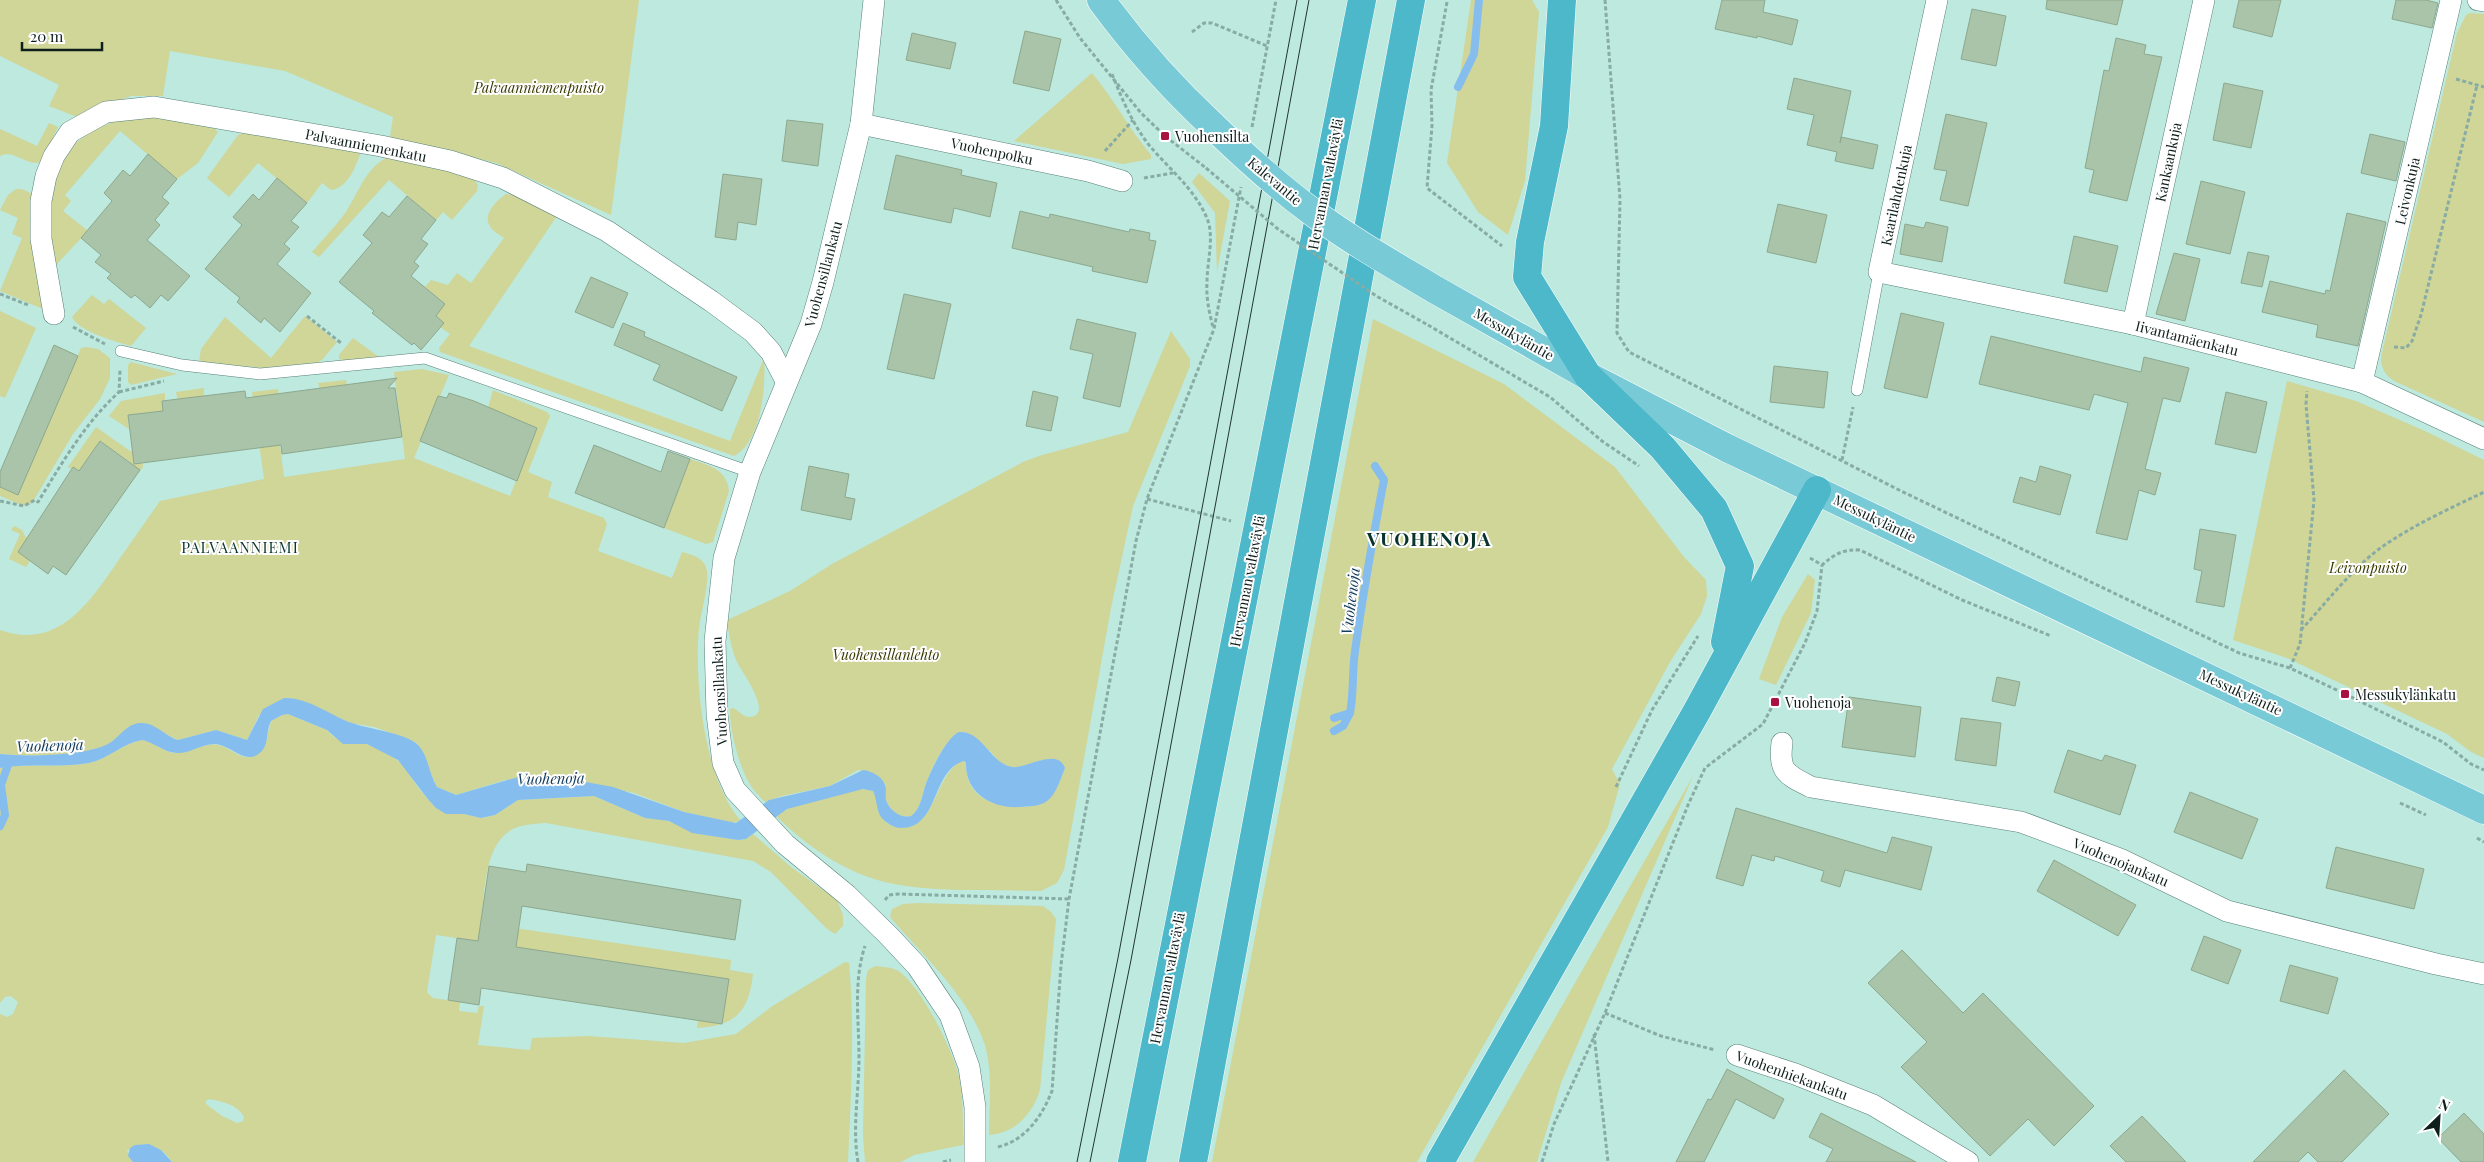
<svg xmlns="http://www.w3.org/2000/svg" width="2484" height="1162" font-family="'Playfair Display',serif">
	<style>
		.green { fill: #d0d598; fill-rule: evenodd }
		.water { fill: #86bdef }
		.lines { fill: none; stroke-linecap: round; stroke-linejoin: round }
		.stream { stroke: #86bdef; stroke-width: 8 }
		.building { fill: #a9c4a9; stroke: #8da88e }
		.service-casing { stroke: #578077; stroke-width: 12 }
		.minor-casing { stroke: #578077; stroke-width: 22 }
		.primary-casing { stroke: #fff; stroke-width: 29 }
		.trunk-casing { stroke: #fff; stroke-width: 29 }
		.path { stroke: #88aca4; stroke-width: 3; stroke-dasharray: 4 2.5; stroke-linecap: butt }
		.service { stroke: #fff; stroke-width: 11 }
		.minor { stroke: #fff; stroke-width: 21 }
		.primary { stroke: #79cad7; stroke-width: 28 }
		.trunk { stroke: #4cb8ca; stroke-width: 28 }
		.tram { stroke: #213531; stroke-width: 1 }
		.primary-bridge-casing { stroke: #fff; stroke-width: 29; stroke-linecap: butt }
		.path-bridge { stroke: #88aca4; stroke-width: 3; stroke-dasharray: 4 2.5; stroke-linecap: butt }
		.primary-bridge { stroke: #79cad7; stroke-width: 28 }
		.poi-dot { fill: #a81242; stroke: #fff; stroke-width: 2 }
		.labels { text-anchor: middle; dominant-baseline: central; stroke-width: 4; stroke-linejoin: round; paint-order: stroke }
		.park-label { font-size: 14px; font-style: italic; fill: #383a01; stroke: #fff }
		.poi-label { font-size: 14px; fill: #0e1e1b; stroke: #fff; text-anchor: start }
		.street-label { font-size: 14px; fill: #0e1e1b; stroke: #fff }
		.neighbourhood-label { font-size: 15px; letter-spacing: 1px; fill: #09342d; stroke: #fff }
		.water-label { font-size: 15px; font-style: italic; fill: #123b5c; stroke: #fff }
		.district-label { font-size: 19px; font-weight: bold; letter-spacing: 1px; fill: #09342d; stroke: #fff }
	</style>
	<rect width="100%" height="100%" fill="#bde9df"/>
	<!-- green -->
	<g class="green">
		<polygon points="0,0 639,0 611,215 496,163 390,137 393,117 285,71 170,51 163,96 131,96 77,117 49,106 59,85 0,56"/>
		<polygon points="1471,0 1532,0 1539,12 1525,181 1508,235 1478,212 1447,163"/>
		<path d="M2470 13 2484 14V422L2394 381C2385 375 2381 368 2381 357L2457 33 2466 15Z"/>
		<path d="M1092 73C1114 99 1129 129 1151 155V159L1123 164 1014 141Z"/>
		<path d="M128 118C149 118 204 114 218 132L198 163 177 179 120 131 65 195 71 201 63 211 88 231 54 267C52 248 48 228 48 209 49 158 80 129 128 118Z"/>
		<path d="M49 123 58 127 41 162C26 167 15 149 0 156V129L37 146Z"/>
		<path d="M245 132 362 149C356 165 349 188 331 190L322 183 307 203 258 163 229 197 207 178 238 135Z"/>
		<path d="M391 156 473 178 478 185 477 191 452 220 443 212 436 220 389 180 319 257 312 252C322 240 333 229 343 216 358 196 365 165 391 156Z"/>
		<polygon points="1199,173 1230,201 1217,272 1215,213 1192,182"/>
		<polygon points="16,189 22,189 38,197 43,309 0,291 22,238 12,234 18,218 0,210 8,195"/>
		<path d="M506 194 513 195 557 216 469 346 730 441 764 358C766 385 762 442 734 456L440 352 439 348 450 334 440 327 443 322 436 316 445 304 425 287 431 280 448 285 457 273 471 283 504 238C500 235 494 232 491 228 481 215 496 201 506 194Z"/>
		<path d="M92 295 104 304 109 299 146 328 131 346C116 342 78 331 72 317Z"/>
		<polygon points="0,311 36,328 5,398 0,396"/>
		<polygon points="305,316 337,342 322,360 311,366 263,368 199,362 201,349 225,317 271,358"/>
		<polygon points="1373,319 1504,384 1615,467 1684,557 1706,580 1707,596 1701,614 1670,662 1612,769 1620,784 1608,827 1417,1162 1212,1162"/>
		<path d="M1171 331 1190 359V366L1133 506 1111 608 1064 870 1057 883 1041 891C993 889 936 893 889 883 847 874 806 846 776 816 797 800 837 795 863 789L873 791C878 800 878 813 884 820 888 824 893 827 898 827 936 832 934 776 961 761L966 763C965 798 994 807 1023 807 1032 806 1041 806 1048 799 1057 792 1061 778 1065 768L1042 760 1022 767H1010L999 762 990 751 964 732C948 733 932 767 927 781 922 793 922 808 911 816 901 819 889 810 886 800 885 795 886 789 885 784L873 773 858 770 830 786 782 796 765 802C759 796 752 789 748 781 739 765 729 728 730 709L733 708C738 710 743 717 749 717 776 717 740 669 737 662 731 649 729 634 727 620L790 591 832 564 1023 462 1042 455 1128 432Z"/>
		<polygon points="353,338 379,357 345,361 339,359 339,355"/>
		<polygon points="86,347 98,349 110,358 110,378 100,399 73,434 32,503 24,506 0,496 0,487 18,494 81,348"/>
		<polygon points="131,362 177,374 131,385 128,382 128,365"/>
		<path d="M422 369 449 375 414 458 510 496 537 428 519 420 486 415 493 390 547 412 550 416 528 472 552 482 548 497 604 518 607 524 598 551 672 578 682 552C693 555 705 558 707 571 709 586 701 612 699 628 694 682 704 780 741 821L732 823 684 812 634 793 569 779 505 780 456 795 437 787 417 744 413 741 374 727 351 723 310 705 289 698 259 715 247 740 216 730 178 740 142 723C127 724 120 738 107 745 83 756 27 757 0 754V630C58 651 90 602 118 561 132 541 146 521 160 501L264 479 252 392 278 389 280 404 275 405 284 477 405 459 394 372Z"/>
		<polygon points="346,380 347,385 322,398 318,383"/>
		<polygon points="2287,381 2356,401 2425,431 2484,460 2484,758 2471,752 2447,734 2287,658 2233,640"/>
		<polygon points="204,388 203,406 179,409 176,392"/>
		<polygon points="165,393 165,400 162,401 163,411 128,415 129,429 109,416 121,401"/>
		<polygon points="96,427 130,451 141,448 143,467 135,477 130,462 100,441 79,471 73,467 71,469 68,467"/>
		<path d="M690 459C708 465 727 469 729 491L713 542 706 544 664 528Z"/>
		<polygon points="14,526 22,530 25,536 40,546 26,567 9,559 20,534 11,530"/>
		<polygon points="1808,574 1815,580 1811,613 1776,685 1759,679 1782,617"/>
		<path d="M288 714 327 730 334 737 349 744H367L392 756 403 765 419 789 436 808 452 814H464L482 818 495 815 518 800 594 796 645 818 662 819 708 835 738 840 746 839 753 834 791 867 837 900 843 915V926L835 934 826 928 771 872 753 861 546 823C534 824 521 824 511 830 483 847 485 894 481 923L731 960 730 970 753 974C749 1012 735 1026 697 1028L698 1020 722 1024 728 979 436 935 427 992 433 998 460 1002 459 1011 477 1013 479 1006H484L478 1045 530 1050 532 1038 588 1036 684 1043 736 1034 771 1007 845 962 849 963C855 1029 851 1095 848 1162H172C162 1146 142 1138 127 1151L133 1162H0V1014L7 1017 13 1014 18 1002 11 996 5 997 0 1003V768C30 763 59 768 89 763 108 759 123 743 143 740 154 742 163 752 175 753 190 754 203 742 218 745 230 747 238 759 251 757L265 746 271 721 282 715ZM209 1099C222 1101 238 1105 244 1117L243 1121 237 1123 222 1116 206 1104V1101Z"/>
		<polygon points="1693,776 1561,1083 1537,1162 1473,1162"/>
		<path d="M918 903 1043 906 1051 912 1056 919 1040 1090C1032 1115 1015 1133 989 1135 989 1104 994 1066 982 1037 962 989 922 955 890 917L892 909 903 904Z"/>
		<path d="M875 966C881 967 889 967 894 969 917 977 952 1049 958 1073 964 1094 962 1120 964 1142L963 1145 914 1155 901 1162H865L863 1135 866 979 868 970Z"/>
	</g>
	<!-- water -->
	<g class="water">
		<path d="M284 698C308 697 331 716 352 723 368 729 406 733 418 745 428 755 429 774 437 787L456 795 518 777 569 779 613 787 684 812 736 823 769 800 830 786 863 770C871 771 882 776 885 785 887 790 885 795 886 800 889 810 901 819 911 816 922 808 922 793 927 781 932 768 947 737 959 732 982 730 991 764 1012 767 1027 769 1057 747 1065 768 1061 778 1056 795 1047 801 1039 807 1029 806 1020 807 993 809 965 794 966 763L964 761C931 770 940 828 901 828 894 828 886 823 881 817 876 809 877 799 873 791L863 789 787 809 746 839 738 840 692 833 669 821 645 818 594 796 518 800 495 815 481 818 464 814H446L436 808 427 798 398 760 367 744H343L327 730 288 714 282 715 271 721C266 730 269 743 262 751 246 767 233 746 216 744 200 743 187 757 171 752 161 750 153 742 142 740 123 743 108 759 89 763 59 768 30 763 0 768V754C27 757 84 756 108 744 119 738 126 724 140 723 155 722 165 736 178 740L216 730 247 740 263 709Z"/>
		<polygon points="149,1144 161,1150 172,1162 133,1162 128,1156 130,1148 135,1145"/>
	</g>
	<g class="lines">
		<!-- stream -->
		<g class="stream">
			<polyline points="1458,87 1474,54 1479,0"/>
			<path d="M1334 718 1350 713C1354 693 1352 672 1355 651 1363 594 1373 537 1384 480L1375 466"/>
			<polyline points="1334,731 1343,726 1350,713"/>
			<polyline points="0,826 5,815 1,785 9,762"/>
		</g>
	</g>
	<!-- building -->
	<g class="building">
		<polygon points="1722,0 1765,0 1763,12 1798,20 1792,45 1757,36 1757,38 1715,29"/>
		<polygon points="2047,0 2123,0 2117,25 2046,9"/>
		<polygon points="2239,0 2281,0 2272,37 2233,27"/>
		<polygon points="2396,0 2426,0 2438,3 2432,28 2392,19"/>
		<polygon points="1972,9 2006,16 1996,66 1961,59"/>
		<polygon points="1025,31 1061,39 1049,91 1013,83"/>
		<polygon points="912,33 956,43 950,69 906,60"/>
		<polygon points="2116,38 2146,45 2144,54 2162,57 2127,201 2089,192 2094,170 2085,168 2104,70 2109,71"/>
		<polygon points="1794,78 1851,91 1840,143 1841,137 1878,145 1873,169 1835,161 1837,152 1807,145 1814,115 1787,109"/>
		<polygon points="2224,83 2263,91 2251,148 2213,140"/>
		<polygon points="1946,114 1987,123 1968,206 1940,200 1947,171 1934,169"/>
		<polygon points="787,120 823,124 818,166 782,161"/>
		<polygon points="2370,134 2405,142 2396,181 2361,173"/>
		<polygon points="148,154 177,179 162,197 169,203 155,220 160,225 147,240 190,276 168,301 161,295 150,308 135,295 131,298 107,278 111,274 95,262 101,255 81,238 112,201 104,193 123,170 130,176"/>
		<polygon points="896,155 962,170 961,175 997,183 990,217 954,208 951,223 884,209"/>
		<polygon points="723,174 762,179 756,225 738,222 736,240 715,237"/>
		<polygon points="277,178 307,203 291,221 299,227 284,244 290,249 277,264 311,293 280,332 264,318 261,323 237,302 240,298 205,269 242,225 233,217 253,194 259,200"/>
		<polygon points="2201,181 2245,192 2230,254 2186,244"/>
		<polygon points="407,196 436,220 421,239 428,244 414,262 419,266 411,276 445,304 436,316 444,323 421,350 414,343 412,345 372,313 374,311 339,282 372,243 363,235 382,212 389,217"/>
		<polygon points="1778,204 1827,215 1816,263 1767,252"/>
		<polygon points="1020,211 1049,218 1050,214 1129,232 1130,229 1150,233 1149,240 1156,241 1147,283 1092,271 1093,267 1012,248"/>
		<polygon points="2347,213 2386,222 2358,346 2316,337 2318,325 2262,312 2270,281 2325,294 2326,290 2330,291"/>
		<polygon points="1926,222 1948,227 1942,262 1900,254 1905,224 1924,228"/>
		<polygon points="2074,236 2118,246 2107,292 2064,283"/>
		<polygon points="2248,252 2269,256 2262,287 2241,283"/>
		<polygon points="2174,253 2200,259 2185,321 2156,314"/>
		<polygon points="591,277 628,293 613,328 575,312"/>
		<polygon points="904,294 951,304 934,379 887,369"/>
		<polygon points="1901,313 1944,323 1927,398 1884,388"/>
		<polygon points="1077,319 1136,333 1120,407 1083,398 1093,354 1070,349"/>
		<polygon points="623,323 645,332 644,336 737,377 722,411 653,380 660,365 614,345"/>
		<polygon points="1991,336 2141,372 2144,357 2189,368 2180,402 2163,398 2145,469 2161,473 2155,495 2139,490 2127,540 2096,533 2128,403 2094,394 2089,410 1979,384"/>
		<polygon points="54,345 78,356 18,495 0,487 0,472"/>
		<polygon points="1774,366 1828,372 1824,408 1770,402"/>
		<polygon points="397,378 388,388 395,388 402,437 282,454 281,445 134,464 128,415 163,411 162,401 245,391 246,398"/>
		<polygon points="1033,391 1058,397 1051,431 1026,426"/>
		<polygon points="2226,392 2267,402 2256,453 2215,444"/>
		<polygon points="449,393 474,401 537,428 517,481 420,441 438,396 447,398"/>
		<polygon points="100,441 140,470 66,575 53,566 48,574 18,552 73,467 79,471"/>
		<polygon points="594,445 661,472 668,451 690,459 664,528 575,493"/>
		<polygon points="809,466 849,474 845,497 855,499 851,520 801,510"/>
		<polygon points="2040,466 2071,475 2060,515 2013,502 2020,477 2036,482"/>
		<polygon points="2200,529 2236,535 2224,607 2196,602 2202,571 2194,569"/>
		<polygon points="1997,677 2020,682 2015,706 1992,701"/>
		<polygon points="1849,697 1921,707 1915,757 1842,747"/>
		<polygon points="1961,718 2001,723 1996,766 1955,760"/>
		<polygon points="2068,750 2102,761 2105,755 2136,765 2120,815 2054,792"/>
		<polygon points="2190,792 2258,819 2242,859 2174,832"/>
		<polygon points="1736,808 1887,853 1892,837 1932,847 1921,890 1845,870 1840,887 1821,881 1824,871 1775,856 1774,861 1752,855 1743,886 1716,878"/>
		<polygon points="2336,847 2424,869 2414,909 2326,888"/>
		<polygon points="2054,860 2136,905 2118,936 2037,891"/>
		<polygon points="527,864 741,900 735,940 522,906 516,947 729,979 722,1024 481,988 479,1005 448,1000 457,938 478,941 489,866 526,872"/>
		<polygon points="2204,936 2241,950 2228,984 2191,970"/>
		<polygon points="1902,950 1963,1013 1983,993 2094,1106 2054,1146 2028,1119 1990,1156 1901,1067 1927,1042 1868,983"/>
		<polygon points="2290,965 2338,978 2328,1014 2280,1001"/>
		<polygon points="1727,1069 1784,1099 1774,1119 1736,1099 1704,1162 1676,1162 1708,1099 1711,1100"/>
		<polygon points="2344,1070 2389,1114 2342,1162 2318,1162 2308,1152 2298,1162 2253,1162"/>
		<polygon points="1821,1113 1916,1162 1826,1162 1833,1149 1809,1137"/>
		<polygon points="2464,1113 2484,1134 2484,1162 2461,1162 2438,1138"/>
		<polygon points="2142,1116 2186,1162 2126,1162 2110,1146"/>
	</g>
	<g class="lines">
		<defs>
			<g id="service">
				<polyline points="121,351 182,365 260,374 425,358 750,472"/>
				<polyline points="1857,390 1879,272"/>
			</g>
			<g id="minor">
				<polyline points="874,0 861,124 823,282 811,324 750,472 724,558 715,641 717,714 723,763 735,790 785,844 847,895 889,936 917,966 950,1015 969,1067 975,1107 975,1162"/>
				<polyline points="1937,0 1879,272 2133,324 2362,382 2484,439"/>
				<polyline points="2478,0 2484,1"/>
				<polyline points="861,124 1088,171 1122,181"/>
				<polyline points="54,314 41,239 41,201 46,176 54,156 70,132 106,112 154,107 381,146 450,161 503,178 607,231 711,301 753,332 771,352 786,381"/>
				<polyline points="2133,324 2204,0"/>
				<polyline points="2362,382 2451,0"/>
				<path d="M1782 743C1778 772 1787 775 1811 787L2021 822 2120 859 2227 911 2436 964 2484 974"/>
				<polyline points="1737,1055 1795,1074 1873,1105 1968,1162"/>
			</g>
			<g id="primary">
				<path d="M1101 0C1134 45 1172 88 1213 126"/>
				<polyline points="1434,289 1588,376 1727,448 2484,810"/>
			</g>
			<g id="trunk">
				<polyline points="1562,0 1554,126 1530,242 1527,277 1588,376 1663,448 1714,509 1740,566 1725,642"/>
				<polyline points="1132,1162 1362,0"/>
				<polyline points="1193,1162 1411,0"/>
				<polyline points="1440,1162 1697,711 1817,490"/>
			</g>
		</defs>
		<!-- service casing -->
		<use href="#service" class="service-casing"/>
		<!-- minor casing -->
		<use href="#minor" class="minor-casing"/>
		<!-- primary casing -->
		<use href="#primary" class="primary-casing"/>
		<!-- trunk casing -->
		<use href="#trunk" class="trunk-casing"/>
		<!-- path -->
		<g class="path">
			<polyline points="1056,0 1080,38 1141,113 1165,136 1206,168"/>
			<polyline points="1605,0 1620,199 1617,333 1629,352 1901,491 2239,653 2290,668 2345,694 2443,742 2471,764 2484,770"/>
			<polyline points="1447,2 1431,90 1432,126 1427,188 1502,246"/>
			<polyline points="1192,32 1204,23 1212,23 1267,46"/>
			<path d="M1112 74C1122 99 1132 123 1149 145 1169 169 1197 191 1208 221 1214 239 1207 263 1207 282 1206 297 1209 312 1213 327"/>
			<polyline points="2456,79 2484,87"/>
			<polyline points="1252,127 1276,0"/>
			<polyline points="1105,151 1133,120"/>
			<polyline points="1144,178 1173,173"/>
			<polyline points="0,294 28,305"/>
			<polyline points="307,316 341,343"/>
			<polyline points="1428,325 1550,397 1602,441 1639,466"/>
			<polyline points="73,327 105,344"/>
			<polyline points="2394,347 2406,348 2412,341 2421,315 2477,85"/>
			<polyline points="119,392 164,381"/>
			<polyline points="1842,460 1853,407"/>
			<polyline points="1147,499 1231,521"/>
			<path d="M0 501 24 506 35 500 38 502C62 463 85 423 119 392L120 370"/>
			<path d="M1810 558 1822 565C1835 554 1843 549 1860 550L1962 600 2051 636"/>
			<path d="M2301 630C2326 603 2350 571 2379 549 2411 526 2449 509 2484 492"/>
			<polyline points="2290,668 2300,644 2314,500 2306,404 2307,391"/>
			<polyline points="1616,787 1652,710 1698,636"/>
			<polyline points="2400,803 2426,815"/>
			<polyline points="2477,838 2484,842"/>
			<polyline points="885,900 889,895 899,894 1069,899"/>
			<polyline points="1605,1013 1661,1036 1715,1050"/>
			<polyline points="1594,1034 1608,1162"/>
			<path d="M998 1147C1026 1140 1042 1116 1052 1091L1061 965 1069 899 1136 541 1147 499 1214 329 1241 187"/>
			<path d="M858 1162C852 1128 859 1092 859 1058 859 1020 853 982 865 946"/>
			<polyline points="943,1162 951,1160"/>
			<polyline points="1542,1162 1554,1124 1605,1013 1688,805 1705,768 1763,724 1805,643 1817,611 1822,565"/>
		</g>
		<!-- service -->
		<use href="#service" class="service"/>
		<!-- minor -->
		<use href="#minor" class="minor"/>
		<!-- primary -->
		<use href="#primary" class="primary"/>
		<!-- trunk -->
		<use href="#trunk" class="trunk"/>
		<!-- tram -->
		<g class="tram">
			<polyline points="1077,1162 1118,958 1297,0"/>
			<polyline points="1090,1162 1131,960 1309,0"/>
		</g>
		<defs>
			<path id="primary-bridge" d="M1213 126C1244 156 1276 185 1311 211 1350 240 1392 264 1434 289"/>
		</defs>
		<!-- primary-bridge casing -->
		<use href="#primary-bridge" class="primary-bridge-casing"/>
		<!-- path-bridge -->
		<polyline class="path-bridge" points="1206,168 1278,229 1378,297 1428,325"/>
		<!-- primary-bridge -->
		<use href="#primary-bridge" class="primary-bridge"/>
	</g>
	<!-- markers -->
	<g class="poi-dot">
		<rect x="1160" y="131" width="10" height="10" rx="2.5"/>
		<rect x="2340" y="689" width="10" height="10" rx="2.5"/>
		<rect x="1770" y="697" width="10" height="10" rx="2.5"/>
	</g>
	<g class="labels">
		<!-- park labels -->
		<g class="park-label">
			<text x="539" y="87">Palvaanniemenpuisto</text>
			<text x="2368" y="567">Leivonpuisto</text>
			<text x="886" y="654">Vuohensillanlehto</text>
		</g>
		<!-- poi labels -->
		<g class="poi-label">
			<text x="1175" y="136">Vuohensilta</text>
			<text x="2355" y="694">Messukylänkatu</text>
			<text x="1785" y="702">Vuohenoja</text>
		</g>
		<!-- street labels -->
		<g class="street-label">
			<text transform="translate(366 145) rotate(11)">Palvaanniemenkatu</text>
			<text transform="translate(992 151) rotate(12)">Vuohenpolku</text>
			<text transform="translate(2168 162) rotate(-78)">Kankaankuja</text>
			<text transform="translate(1275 181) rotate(40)">Kalevantie</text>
			<text transform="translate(1325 184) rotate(-79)">Hervannan valtaväylä</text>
			<text transform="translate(2407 191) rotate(-77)">Leivonkuja</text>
			<text transform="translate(1896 195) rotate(-78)">Kaarilahdenkuja</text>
			<text transform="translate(823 274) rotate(-75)">Vuohensillankatu</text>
			<text transform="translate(1514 334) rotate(30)">Messukyläntie</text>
			<text transform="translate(2187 338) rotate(14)">Iivantamäenkatu</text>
			<text transform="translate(1875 518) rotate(26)">Messukyläntie</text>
			<text transform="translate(1247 581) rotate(-79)">Hervannan valtaväylä</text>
			<text transform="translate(719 691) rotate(-93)">Vuohensillankatu</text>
			<text transform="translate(2241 692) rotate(25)">Messukyläntie</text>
			<text transform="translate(2121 862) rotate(23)">Vuohenojankatu</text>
			<text transform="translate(1167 978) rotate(-79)">Hervannan valtaväylä</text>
			<text transform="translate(1792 1075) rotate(20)">Vuohenhiekankatu</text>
		</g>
		<!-- neighbourhood labels -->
		<g class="neighbourhood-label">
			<text x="240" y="547">PALVAANNIEMI</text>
		</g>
		<!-- water labels -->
		<g class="water-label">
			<text transform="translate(1350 601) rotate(-83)">Vuohenoja</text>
			<text transform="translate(50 745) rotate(-2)">Vuohenoja</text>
			<text transform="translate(551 778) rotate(-1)">Vuohenoja</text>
		</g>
		<!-- district labels -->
		<g class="district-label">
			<text x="1429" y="538">VUOHENOJA</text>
		</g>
	</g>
	<!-- north arrow -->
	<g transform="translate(2439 1117) rotate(25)" stroke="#ffffff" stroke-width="4" paint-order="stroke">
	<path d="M0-4L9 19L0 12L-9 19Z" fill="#0e1e1b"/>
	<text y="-8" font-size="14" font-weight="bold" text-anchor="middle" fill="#0e1e1b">N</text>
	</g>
	<!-- scale -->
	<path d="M22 42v8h80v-8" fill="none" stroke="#0e1e1b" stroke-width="2.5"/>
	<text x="30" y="42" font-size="15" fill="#0e1e1b" stroke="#ffffff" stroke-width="4" paint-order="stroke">20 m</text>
</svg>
